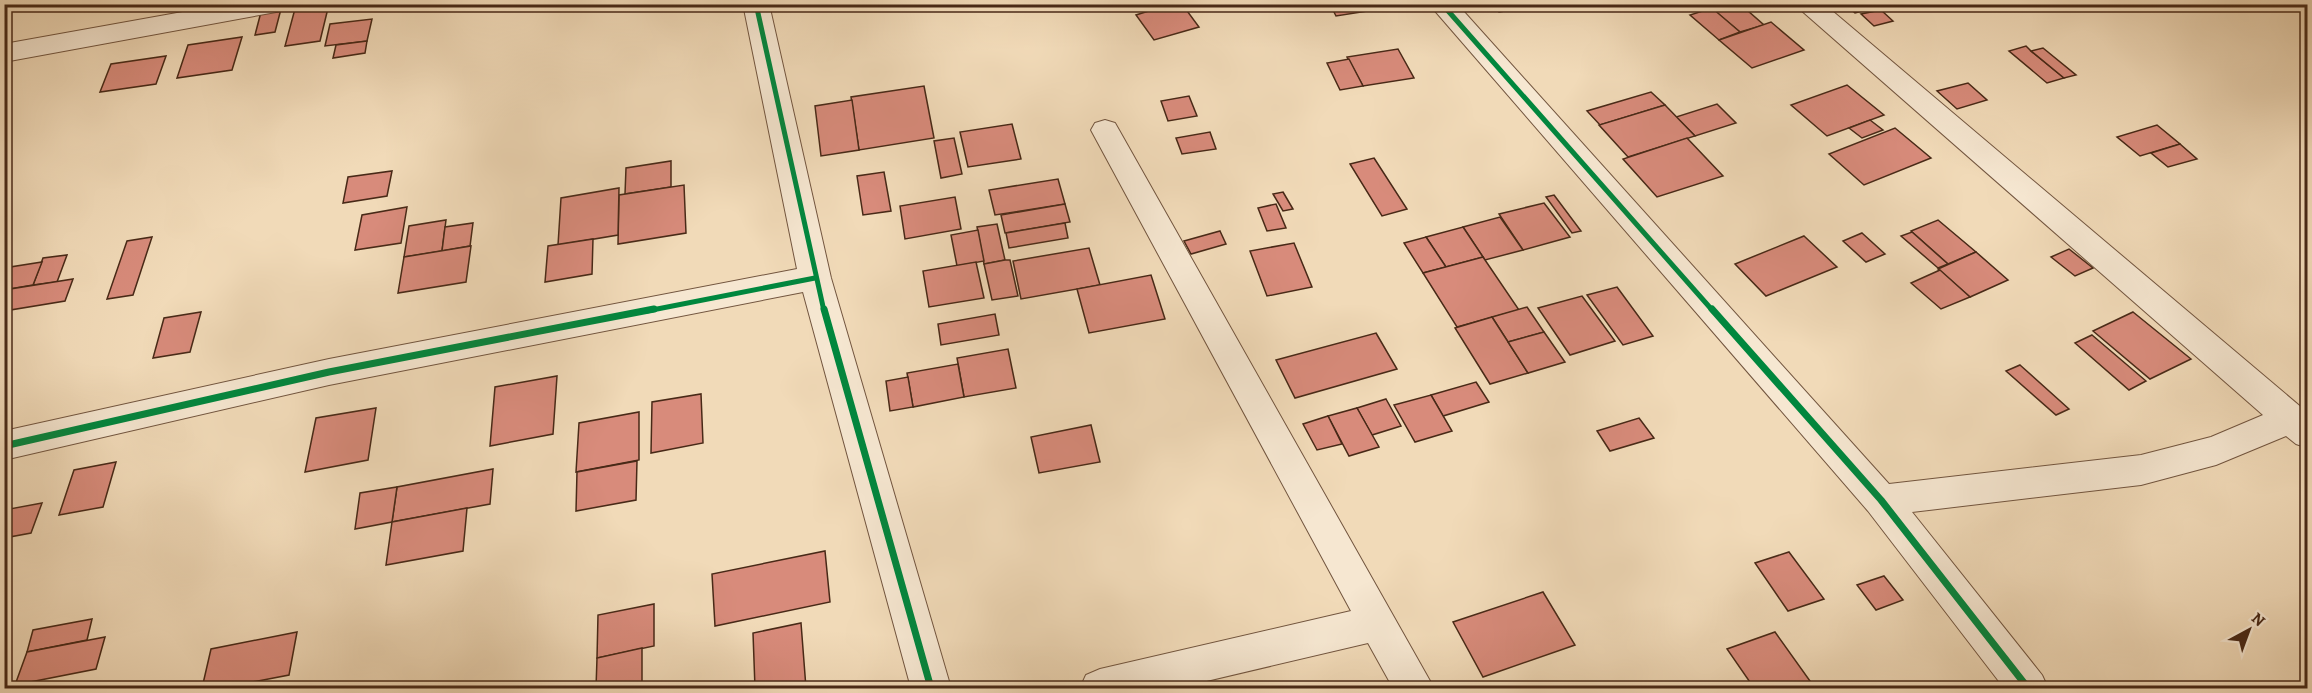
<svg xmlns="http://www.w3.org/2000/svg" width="2312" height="693" font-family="Alegreya,serif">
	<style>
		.building { fill: #d88b7b; stroke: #482917; stroke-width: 1.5 }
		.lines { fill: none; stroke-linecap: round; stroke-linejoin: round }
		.minor-casing { stroke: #72553f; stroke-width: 2 }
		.minor { fill: #f6e7d1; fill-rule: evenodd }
		.cycleway-far1-casing { stroke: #f6e7d1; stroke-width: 8 }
		.cycleway-casing { stroke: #f6e7d1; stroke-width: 10 }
		.cycleway-far1 { stroke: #00873e; stroke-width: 5 }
		.cycleway { stroke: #00873e; stroke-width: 7 }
	</style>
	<rect width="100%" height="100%" fill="#f1dab8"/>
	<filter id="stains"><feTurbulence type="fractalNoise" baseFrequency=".00333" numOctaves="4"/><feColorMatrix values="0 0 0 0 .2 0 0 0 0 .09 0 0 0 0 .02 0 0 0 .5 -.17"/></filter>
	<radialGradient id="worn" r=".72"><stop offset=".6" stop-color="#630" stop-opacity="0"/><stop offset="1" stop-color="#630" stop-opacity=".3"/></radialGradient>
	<!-- building -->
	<g class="building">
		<polygon points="329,4 320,41 285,46 296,5"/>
		<polygon points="1171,4 1182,4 1199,27 1154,40 1136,15"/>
		<polygon points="1330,4 1399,4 1400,6 1336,16"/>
		<polygon points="1494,4 1549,4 1499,12"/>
		<polygon points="1718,4 1740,4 1764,25 1740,32 1710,7"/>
		<polygon points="1845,4 1891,4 1855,13"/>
		<polygon points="1712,8 1740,32 1719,40 1690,15"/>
		<polygon points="281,9 275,32 255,35 261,12"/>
		<polygon points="1881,10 1893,21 1874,26 1861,14"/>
		<polygon points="372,19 367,41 325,46 330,24"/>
		<polygon points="1771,22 1804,50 1752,68 1719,40"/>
		<polygon points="242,37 232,70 177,78 188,45"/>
		<polygon points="367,41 365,53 333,58 336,45"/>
		<polygon points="2026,46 2031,51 2064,78 2047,83 2009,51"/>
		<polygon points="2043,48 2076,75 2064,78 2031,51"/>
		<polygon points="1398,49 1414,78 1363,86 1347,57"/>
		<polygon points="166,56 156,84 100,92 111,64"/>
		<polygon points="1349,59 1363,86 1340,90 1327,63"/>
		<polygon points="1968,83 1987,100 1957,109 1937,91"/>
		<polygon points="1847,85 1884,115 1827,136 1791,105"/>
		<polygon points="924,86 934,138 859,150 851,97"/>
		<polygon points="1651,92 1665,105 1600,125 1587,111"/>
		<polygon points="1189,96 1197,116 1168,121 1161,101"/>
		<polygon points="852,100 859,150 821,156 815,106"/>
		<polygon points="1717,104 1736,123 1695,136 1676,117"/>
		<polygon points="1665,105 1695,136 1628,157 1599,125"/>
		<polygon points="1870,120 1883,130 1862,138 1849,128"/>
		<polygon points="1012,124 1021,159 968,167 960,132"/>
		<polygon points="2157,125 2180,144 2140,156 2117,137"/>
		<polygon points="1895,128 1931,158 1864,185 1829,154"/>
		<polygon points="1210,132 1216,149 1182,154 1176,138"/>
		<polygon points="954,138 962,174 941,178 934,141"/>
		<polygon points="1687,138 1723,176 1657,197 1623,159"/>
		<polygon points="2180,144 2197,159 2168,167 2151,153"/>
		<polygon points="1374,158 1407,209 1382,216 1350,164"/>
		<polygon points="671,161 671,187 625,194 626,168"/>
		<polygon points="392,171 387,196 343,203 348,177"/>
		<polygon points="884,172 891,211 863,215 857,176"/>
		<polygon points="1058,179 1065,204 995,215 989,190"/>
		<polygon points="684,185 686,233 618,244 619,195"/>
		<polygon points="619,188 618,235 558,245 561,198"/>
		<polygon points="1283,192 1293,209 1283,211 1273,194"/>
		<polygon points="1554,195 1581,231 1572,233 1546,197"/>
		<polygon points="955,197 961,229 905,239 900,206"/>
		<polygon points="1544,203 1570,237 1523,250 1499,214"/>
		<polygon points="1065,204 1070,222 1005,233 1001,215"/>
		<polygon points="1276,204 1286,228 1267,231 1258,208"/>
		<polygon points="407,207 401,243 355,250 362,215"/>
		<polygon points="1500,217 1523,250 1485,260 1463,227"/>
		<polygon points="446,220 442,251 404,257 409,226"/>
		<polygon points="1938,220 1976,252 1948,264 1911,231"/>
		<polygon points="473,223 470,246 442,251 445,227"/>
		<polygon points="1065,223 1068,238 1009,248 1006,233"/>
		<polygon points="997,224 1005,260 984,264 977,227"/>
		<polygon points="1463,227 1483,257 1446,267 1426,237"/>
		<polygon points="978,230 984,261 957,266 951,235"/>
		<polygon points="1220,231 1226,244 1191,254 1184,241"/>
		<polygon points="1912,232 1948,264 1938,268 1901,236"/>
		<polygon points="1862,233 1885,254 1866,262 1843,241"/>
		<polygon points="1804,236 1837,267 1766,296 1735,264"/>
		<polygon points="152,237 133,295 107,299 127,241"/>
		<polygon points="1426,237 1446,267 1423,273 1404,243"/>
		<polygon points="593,239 592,274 545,282 548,246"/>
		<polygon points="1294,243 1312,287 1267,296 1250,251"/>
		<polygon points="471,246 466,282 398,293 404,257"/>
		<polygon points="1089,248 1100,285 1021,299 1013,261"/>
		<polygon points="2069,249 2093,268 2075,276 2051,257"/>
		<polygon points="1976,252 2008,280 1970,297 1938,269"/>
		<polygon points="67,255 57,282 33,285 43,258"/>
		<polygon points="1483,257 1519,310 1457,327 1423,273"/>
		<polygon points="1005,260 1010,260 1018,296 992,300 984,264"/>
		<polygon points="42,262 33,285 4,290 4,268"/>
		<polygon points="976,262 984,298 929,307 923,271"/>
		<polygon points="1940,270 1970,297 1941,309 1911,283"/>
		<polygon points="1151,275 1165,319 1089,333 1077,289"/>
		<polygon points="73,279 65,301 4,311 4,290"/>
		<polygon points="1617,287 1653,336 1623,345 1587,295"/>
		<polygon points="1582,296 1615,341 1570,355 1538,308"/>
		<polygon points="1527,307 1544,332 1508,342 1492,317"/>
		<polygon points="201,312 190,352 153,358 164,318"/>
		<polygon points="2133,312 2191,359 2150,379 2093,331"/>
		<polygon points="995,314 999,335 941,345 938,324"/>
		<polygon points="1492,317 1528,373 1490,384 1455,328"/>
		<polygon points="1544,332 1565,362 1528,373 1508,342"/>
		<polygon points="1376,333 1397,369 1295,398 1276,360"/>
		<polygon points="2092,335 2146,381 2129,390 2075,343"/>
		<polygon points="1008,349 1016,388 964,397 957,358"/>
		<polygon points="958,364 964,397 913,407 907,373"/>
		<polygon points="2020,365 2069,409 2056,415 2006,371"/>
		<polygon points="557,376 553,434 490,446 495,387"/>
		<polygon points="908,377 913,407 890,411 886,381"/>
		<polygon points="1476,382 1489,402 1443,416 1431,395"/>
		<polygon points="701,394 703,443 651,453 652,402"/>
		<polygon points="1431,395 1452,431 1415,442 1394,405"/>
		<polygon points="1386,399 1401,426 1372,435 1357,408"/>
		<polygon points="376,408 368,460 305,472 316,418"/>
		<polygon points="1357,408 1379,447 1349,456 1328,416"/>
		<polygon points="639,412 639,460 576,472 579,423"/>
		<polygon points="1328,416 1342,444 1317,450 1303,424"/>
		<polygon points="1639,418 1654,438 1610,451 1597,431"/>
		<polygon points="1091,425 1100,462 1039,473 1031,437"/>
		<polygon points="637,461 636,500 576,511 577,472"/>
		<polygon points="116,462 103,507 59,515 74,470"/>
		<polygon points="493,469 490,504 392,522 397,487"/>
		<polygon points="397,487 392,522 355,529 360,493"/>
		<polygon points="42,503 31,533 4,538 4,510"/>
		<polygon points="467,508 463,551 386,565 392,522"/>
		<polygon points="825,551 830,602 715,626 712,574"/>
		<polygon points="1789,552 1824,599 1788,611 1755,563"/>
		<polygon points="1884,576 1903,600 1876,610 1857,585"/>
		<polygon points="1543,592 1575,645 1483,677 1453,622"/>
		<polygon points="654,604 654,646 597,658 598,615"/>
		<polygon points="92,619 87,640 27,652 33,630"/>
		<polygon points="801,623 806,688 755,688 753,633"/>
		<polygon points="297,632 289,675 221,688 202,688 211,649"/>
		<polygon points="1775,632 1815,688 1754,688 1727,649"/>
		<polygon points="105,637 96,669 15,685 27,652"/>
		<polygon points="642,648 642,688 596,688 597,658"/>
	</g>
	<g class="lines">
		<defs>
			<g id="minor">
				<polygon points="227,4 289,4 285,10 276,12 4,62 4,44"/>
				<polygon points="743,4 769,4 831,278 951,688 911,688 803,292 329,385 4,460 4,431 329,359 797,269"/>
				<polygon points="1429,4 1457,4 1889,484 2141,455 2211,437 2263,415 1794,4 1824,4 2308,413 2308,448 2296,444 2286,436 2216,465 2141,485 1912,512 2042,675 2048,688 2004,688 1868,511"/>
				<polygon points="1105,120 1115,123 1119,130 1434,688 1393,688 1368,643 1177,688 1080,688 1086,675 1100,669 1351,611 1091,130 1095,123"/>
			</g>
		</defs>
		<!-- minor casing -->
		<use href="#minor" class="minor-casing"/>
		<!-- minor -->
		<use href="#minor" class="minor"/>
		<defs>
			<g id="cycleway-far1">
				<polyline points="756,4 824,311"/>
				<polyline points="1442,4 1713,311"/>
				<polyline points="647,311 815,278"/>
			</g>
			<g id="cycleway">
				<polyline points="824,309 931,688"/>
				<polyline points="1712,309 1881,500 2028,688"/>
				<polyline points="4,446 329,372 654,309"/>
			</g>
		</defs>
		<!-- cycleway-far1 casing -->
		<use href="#cycleway-far1" class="cycleway-far1-casing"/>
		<!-- cycleway casing -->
		<use href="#cycleway" class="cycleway-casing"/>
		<!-- cycleway-far1 -->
		<use href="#cycleway-far1" class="cycleway-far1"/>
		<!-- cycleway -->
		<use href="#cycleway" class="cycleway"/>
	</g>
	<!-- margin -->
	<rect width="2312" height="693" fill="none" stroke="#f1dab8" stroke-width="24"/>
	<rect x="6" y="6" width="2300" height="681" fill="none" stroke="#482917" stroke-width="3"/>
	<rect x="12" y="12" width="2288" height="669" fill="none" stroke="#482917" stroke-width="1.5"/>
	<!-- north arrow -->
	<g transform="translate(2249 630) rotate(41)" stroke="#f6e7d1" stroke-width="4.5" paint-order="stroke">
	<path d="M0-4.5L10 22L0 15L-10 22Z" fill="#482917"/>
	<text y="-9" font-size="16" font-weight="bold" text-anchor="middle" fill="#482917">N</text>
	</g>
	<rect width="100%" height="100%" filter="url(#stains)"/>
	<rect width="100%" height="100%" fill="url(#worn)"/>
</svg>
